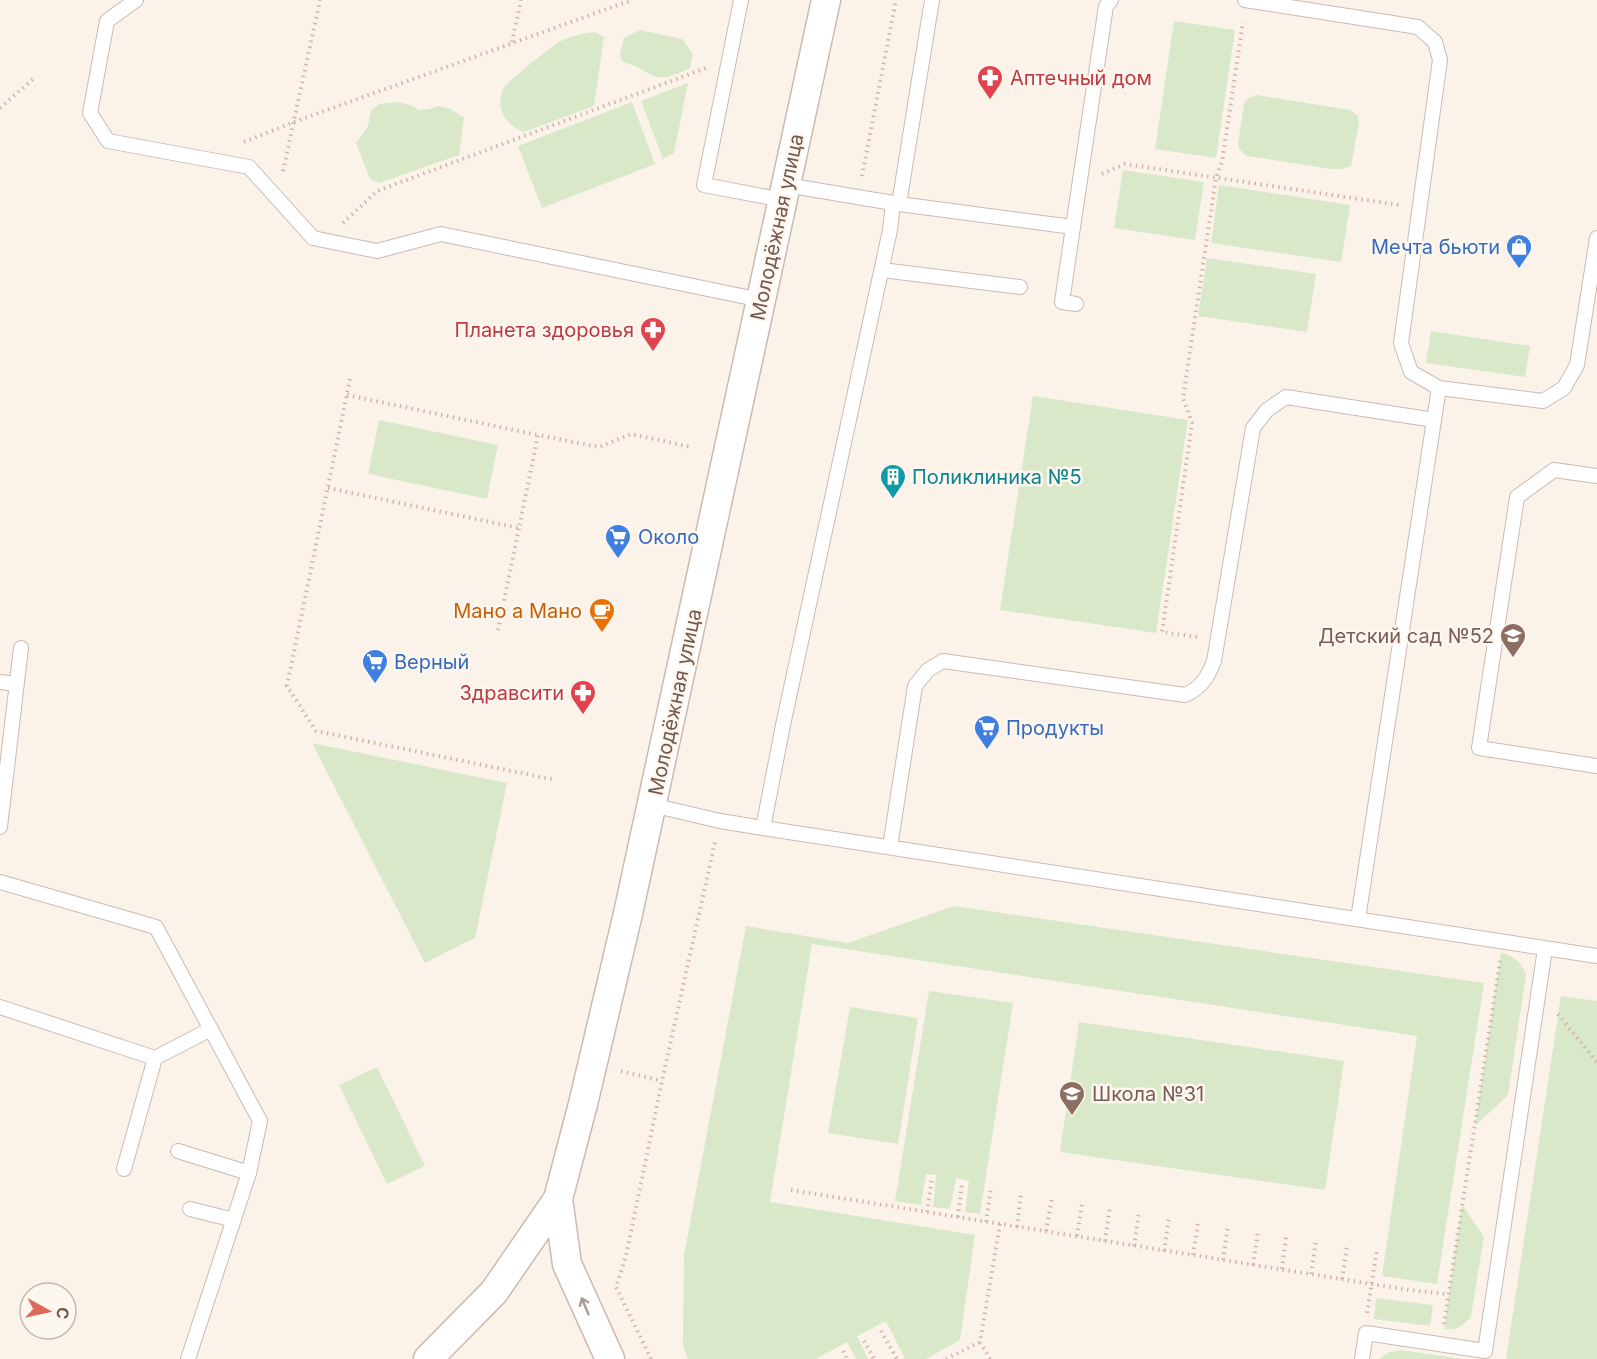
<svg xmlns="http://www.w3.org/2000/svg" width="1597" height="1359" font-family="Inter,sans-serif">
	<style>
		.green { fill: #d9e8c9 }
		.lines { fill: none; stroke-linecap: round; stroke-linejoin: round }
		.lane-casing { stroke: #ccbab0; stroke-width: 16 }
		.street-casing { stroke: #ccbab0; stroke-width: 31 }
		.path { stroke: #d3b4a7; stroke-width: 4; stroke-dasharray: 1.5 4.5; stroke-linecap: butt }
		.lane { stroke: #fff; stroke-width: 14 }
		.street { stroke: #fff; stroke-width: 28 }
		.oneway { stroke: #ac9b95 }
		.labels { text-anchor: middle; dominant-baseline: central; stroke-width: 5; stroke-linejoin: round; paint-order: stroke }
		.health-label { font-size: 20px; fill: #be3a42; stroke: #fef7f0; text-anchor: end }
		.street-label { font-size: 20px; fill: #74594f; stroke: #fef7f0 }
		.shop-label { font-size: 20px; fill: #366cbe; stroke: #fef7f0; text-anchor: start }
		.culture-label { font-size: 20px; fill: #0d838f; stroke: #fef7f0; text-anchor: start }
		.food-label { font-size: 20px; fill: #c56008; stroke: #fef7f0; text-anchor: end }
		.education-label { font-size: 20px; fill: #785e54; stroke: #fef7f0; text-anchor: end }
	</style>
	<rect width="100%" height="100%" fill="#fbf3ea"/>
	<!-- green -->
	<g class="green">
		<polygon points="1174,21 1235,30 1216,158 1155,149"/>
		<path d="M640 30 682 39 693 54 690 68C671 76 663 83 644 71 638 66 629 65 622 61L620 54 624 38Z"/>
		<path d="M595 32 604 37 594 106 524 132C505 124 495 109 503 89 506 83 548 49 556 44 568 36 582 34 595 32Z"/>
		<polygon points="688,83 674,153 663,159 641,101"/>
		<polygon points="1256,95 1350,110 1358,116 1359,122 1351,166 1341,169 1331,169 1247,156 1239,149 1238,144 1244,104 1247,99"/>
		<polygon points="397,102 411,105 419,110 429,109 439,106 451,109 464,118 459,155 379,183 370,179 356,143 368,126 371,111 379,104"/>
		<polygon points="632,102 655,164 542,208 518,146"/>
		<polygon points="1123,170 1204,182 1195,240 1114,228"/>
		<polygon points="1219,185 1350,205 1341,262 1211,243"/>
		<polygon points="1207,258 1316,274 1307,332 1198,316"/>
		<polygon points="1431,331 1530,346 1525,377 1426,363"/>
		<polygon points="1033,396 1188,420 1156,633 1000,610"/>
		<polygon points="379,420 498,445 487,499 368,474"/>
		<polygon points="312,743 507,783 475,938 425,963"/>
		<polygon points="954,906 1484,983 1437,1284 1382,1276 1417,1036 812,944 770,1202 975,1235 960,1340 926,1359 905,1359 886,1321 857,1336 868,1359 856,1359 847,1342 816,1359 688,1359 683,1345 684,1255 746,926 848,943"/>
		<path d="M1501 953C1515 956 1522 963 1526 975L1508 1095 1475 1126Z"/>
		<polygon points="929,991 1013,1003 980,1214 965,1212 969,1181 956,1178 950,1209 933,1207 936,1175 926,1174 921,1205 895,1201"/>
		<polygon points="1561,996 1597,1001 1597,1359 1506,1359"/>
		<polygon points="850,1007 918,1018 898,1144 828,1133"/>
		<polygon points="1079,1022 1344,1061 1325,1190 1060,1152"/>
		<polygon points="377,1067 425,1166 387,1184 339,1085"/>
		<path d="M1462 1204 1484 1237 1471 1316C1463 1326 1457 1331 1444 1329Z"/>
		<polygon points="1376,1298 1433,1305 1430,1326 1374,1319"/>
		<polygon points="1401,1350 1462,1359 1379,1359 1390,1352"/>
	</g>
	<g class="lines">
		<defs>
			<g id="lane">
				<polyline points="136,0 107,21 90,113 108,141 249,167 313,238 377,251 441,234 761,300"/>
				<polyline points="741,0 704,185 783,200"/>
				<polyline points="1245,0 1418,27 1435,42 1440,60 1401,343 1411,372 1439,388 1543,401 1564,388 1577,365 1597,238"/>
				<polyline points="786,185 899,204 1073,227 1106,6 1111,0"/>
				<polyline points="899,204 932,0"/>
				<polyline points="1073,227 1062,302 1076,304"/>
				<polyline points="882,270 1020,287"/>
				<polyline points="1597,476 1554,470 1517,497 1479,748 1597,766"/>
				<polyline points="0,682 16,684"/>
				<polyline points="652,805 720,821 763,828 1597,956"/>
				<polyline points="0,827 21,648"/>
				<polyline points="763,828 783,725 890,230 893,203"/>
				<path d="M890 847 915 686 928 670 943 661 1185 695C1201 688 1208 677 1214 661L1253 428 1267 410 1286 397 1434 420 1439 388"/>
				<polyline points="0,882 156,927 260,1121 249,1173 188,1359"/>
				<polyline points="1358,919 1434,420"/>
				<polyline points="0,1007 155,1058 211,1029"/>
				<polyline points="178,1151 249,1173"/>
				<polyline points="124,1169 155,1058"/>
				<polyline points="190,1209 234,1220"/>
				<polyline points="1362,1359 1366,1333 1485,1351 1545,949"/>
			</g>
			<g id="street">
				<polyline points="558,1199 567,1264 610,1359"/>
				<polyline points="428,1359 494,1292 558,1199 583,1104 627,918 826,0"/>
			</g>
		</defs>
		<!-- lane casing -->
		<use href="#lane" class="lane-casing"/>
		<!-- street casing -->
		<use href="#street" class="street-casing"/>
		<!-- path -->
		<g class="path">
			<polyline points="512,42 521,0"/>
			<polyline points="0,108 34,78"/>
			<polyline points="244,142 294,122 632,0"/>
			<polyline points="283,171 320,0"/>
			<polyline points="1102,174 1125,164 1399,205"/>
			<polyline points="862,176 896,0"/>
			<polyline points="343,223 377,191 706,68"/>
			<polyline points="350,379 287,686 316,731 556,780"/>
			<polyline points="347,395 538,435"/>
			<polyline points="328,488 519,528 538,435 599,447 631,434 691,447"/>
			<polyline points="498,630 519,528"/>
			<polyline points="1197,637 1162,632 1192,423 1183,398 1216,178 1222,162 1243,22"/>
			<polyline points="1558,1014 1597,1062"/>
			<polyline points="621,1071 662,1081"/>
			<polyline points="791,1190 1409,1290 1448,1294"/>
			<polyline points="927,1212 932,1179"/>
			<polyline points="958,1217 962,1184"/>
			<polyline points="986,1222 991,1188"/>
			<polyline points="1017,1227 1021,1193"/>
			<polyline points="1046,1231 1052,1198"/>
			<polyline points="1077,1236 1082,1203"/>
			<polyline points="1105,1241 1110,1207"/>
			<polyline points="1134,1246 1139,1212"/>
			<polyline points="1164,1251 1169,1217"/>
			<polyline points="1193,1255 1198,1222"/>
			<polyline points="1223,1260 1228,1226"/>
			<polyline points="1253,1265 1258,1231"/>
			<polyline points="1282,1269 1286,1236"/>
			<polyline points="1311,1274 1316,1241"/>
			<polyline points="1342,1279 1347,1245"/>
			<polyline points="1367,1313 1377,1249"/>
			<polyline points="1444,1324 1500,961"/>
			<polyline points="881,1331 897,1359"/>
			<polyline points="864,1341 874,1359"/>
			<polyline points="843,1351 847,1359"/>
			<polyline points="651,1359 616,1287 626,1256 662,1081 715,842"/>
			<polyline points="946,1359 980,1342"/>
			<polyline points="990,1359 980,1342 1000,1224"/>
		</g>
		<!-- lane -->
		<use href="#lane" class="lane"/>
		<!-- street -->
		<use href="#street" class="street"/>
	</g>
	<!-- one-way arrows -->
	<defs><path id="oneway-shaft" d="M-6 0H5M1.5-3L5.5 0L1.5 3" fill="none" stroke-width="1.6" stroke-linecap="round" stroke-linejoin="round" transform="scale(1.5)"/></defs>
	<use class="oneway" href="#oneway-shaft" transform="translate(585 1306) rotate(-113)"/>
	<!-- icons -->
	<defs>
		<symbol id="pharmacy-pin" viewBox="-11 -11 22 30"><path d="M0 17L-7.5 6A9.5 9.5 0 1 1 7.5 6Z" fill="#e0444e" stroke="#fef7f0"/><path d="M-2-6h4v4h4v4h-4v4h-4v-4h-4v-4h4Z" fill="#fff"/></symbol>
		<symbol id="shop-pin" viewBox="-11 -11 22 30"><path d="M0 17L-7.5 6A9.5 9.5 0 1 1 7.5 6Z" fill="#3f7fe0" stroke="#fef7f0"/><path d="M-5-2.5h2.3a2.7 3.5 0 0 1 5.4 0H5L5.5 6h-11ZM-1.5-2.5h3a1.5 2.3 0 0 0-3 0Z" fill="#fff"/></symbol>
		<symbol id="building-pin" viewBox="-11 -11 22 30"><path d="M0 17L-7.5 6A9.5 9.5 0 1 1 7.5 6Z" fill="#0f9aa8" stroke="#fef7f0"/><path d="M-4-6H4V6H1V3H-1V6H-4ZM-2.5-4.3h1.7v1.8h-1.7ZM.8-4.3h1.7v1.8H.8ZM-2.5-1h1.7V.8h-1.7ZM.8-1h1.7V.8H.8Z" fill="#fff"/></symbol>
		<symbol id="supermarket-pin" viewBox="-11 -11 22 30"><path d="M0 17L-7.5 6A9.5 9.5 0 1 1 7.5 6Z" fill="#3f7fe0" stroke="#fef7f0"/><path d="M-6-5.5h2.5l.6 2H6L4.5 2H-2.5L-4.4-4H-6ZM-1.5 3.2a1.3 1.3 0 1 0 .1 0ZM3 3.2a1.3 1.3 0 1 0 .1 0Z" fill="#fff"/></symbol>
		<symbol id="cafe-pin" viewBox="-11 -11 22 30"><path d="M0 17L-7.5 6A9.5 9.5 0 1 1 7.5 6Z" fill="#e8710a" stroke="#fef7f0"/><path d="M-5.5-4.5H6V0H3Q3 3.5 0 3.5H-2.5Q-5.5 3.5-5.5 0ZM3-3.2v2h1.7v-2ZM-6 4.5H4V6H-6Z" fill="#fff"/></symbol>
		<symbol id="school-pin" viewBox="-11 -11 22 30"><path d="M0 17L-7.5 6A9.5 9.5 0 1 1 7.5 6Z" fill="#8d6e63" stroke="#fef7f0"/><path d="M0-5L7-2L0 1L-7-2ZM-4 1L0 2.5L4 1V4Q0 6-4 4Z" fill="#fff"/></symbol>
	</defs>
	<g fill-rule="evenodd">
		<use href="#pharmacy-pin" x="975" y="63" width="30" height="40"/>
		<use href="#shop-pin" x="1504" y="232" width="30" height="40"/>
		<use href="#pharmacy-pin" x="638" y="315" width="30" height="40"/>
		<use href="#building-pin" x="878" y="462" width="30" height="40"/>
		<use href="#supermarket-pin" x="603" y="522" width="30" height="40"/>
		<use href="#cafe-pin" x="587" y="596" width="30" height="40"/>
		<use href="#school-pin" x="1498" y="621" width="30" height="40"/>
		<use href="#supermarket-pin" x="360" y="647" width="30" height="40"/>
		<use href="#pharmacy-pin" x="568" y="678" width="30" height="40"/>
		<use href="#supermarket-pin" x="972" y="713" width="30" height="40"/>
		<use href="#school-pin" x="1057" y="1079" width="30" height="40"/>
	</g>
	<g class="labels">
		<!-- health labels -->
		<g class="health-label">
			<text x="1010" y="78" text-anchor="start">Аптечный дом</text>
			<text x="634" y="330">Планета здоровья</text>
			<text x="564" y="693">Здравсити</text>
		</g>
		<!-- street labels -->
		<g class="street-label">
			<text transform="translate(777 227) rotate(-78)">Молодёжная улица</text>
			<text transform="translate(675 702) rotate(-78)">Молодёжная улица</text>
		</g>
		<!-- shop labels -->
		<g class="shop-label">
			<text x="1500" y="247" text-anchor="end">Мечта бьюти</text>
			<text x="638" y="537">Около</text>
			<text x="394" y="662">Верный</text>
			<text x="1006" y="728">Продукты</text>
		</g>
		<!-- culture labels -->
		<g class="culture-label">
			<text x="912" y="477">Поликлиника №5</text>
		</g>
		<!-- food labels -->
		<g class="food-label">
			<text x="582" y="611">Мано а Мано</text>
		</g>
		<!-- education labels -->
		<g class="education-label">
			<text x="1494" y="636">Детский сад №52</text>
			<text x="1092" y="1094" text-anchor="start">Школа №31</text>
		</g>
	</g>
	<!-- north arrow -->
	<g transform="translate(48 1311) rotate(98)"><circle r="28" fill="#fef7f0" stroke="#c7b8b0" stroke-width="1.5"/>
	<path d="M0-4.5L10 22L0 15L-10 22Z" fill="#da6a5a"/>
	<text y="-9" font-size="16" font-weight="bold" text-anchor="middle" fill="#74594f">С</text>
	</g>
</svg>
